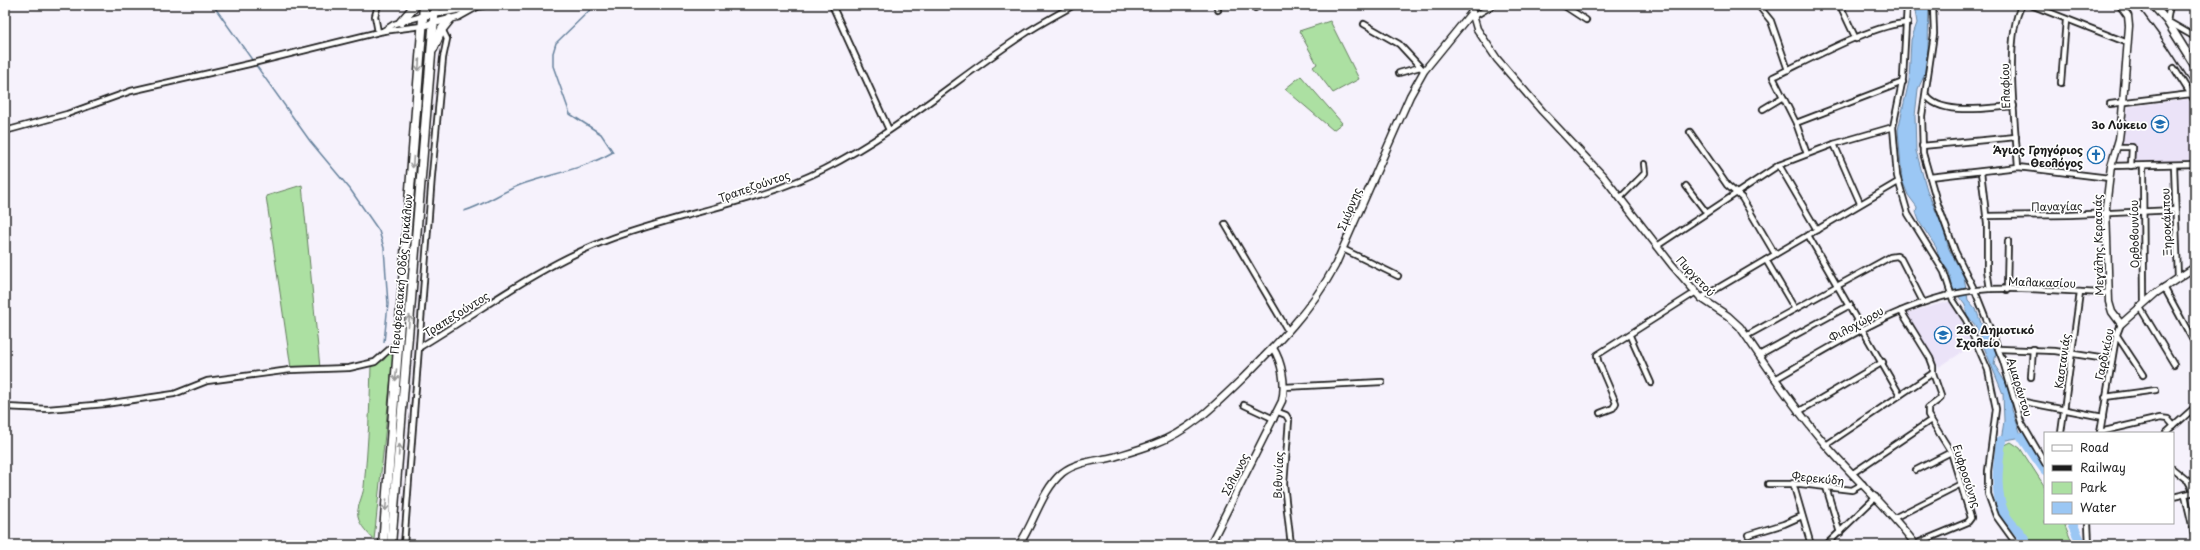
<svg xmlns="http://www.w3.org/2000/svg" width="2200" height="550" font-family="'Playpen Sans',sans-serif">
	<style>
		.built { fill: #ebe3f8 }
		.green { fill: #ace0a2; stroke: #647e5f }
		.water { fill: #9bc7f4; stroke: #68839e }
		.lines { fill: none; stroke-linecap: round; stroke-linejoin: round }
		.stream { stroke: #68839e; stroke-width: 1.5 }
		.river { stroke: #9bc7f4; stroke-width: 10 }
		.minor-casing { stroke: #1c1c1c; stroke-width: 8 }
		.tertiary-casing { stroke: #1c1c1c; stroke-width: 9 }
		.secondary-casing { stroke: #1c1c1c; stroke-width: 10 }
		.primary-casing { stroke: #1c1c1c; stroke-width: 11 }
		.minor { stroke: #fff; stroke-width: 4.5 }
		.tertiary { stroke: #fff; stroke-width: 6 }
		.secondary { stroke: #fff; stroke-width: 7 }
		.primary { stroke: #fff; stroke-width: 8 }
		.rail { stroke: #1c1c1c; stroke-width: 1.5 }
		.oneway { stroke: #999 }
		.labels { text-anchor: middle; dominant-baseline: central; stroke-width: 3.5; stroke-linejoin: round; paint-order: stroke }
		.street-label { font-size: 11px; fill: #1c1c1c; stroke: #fff }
		.poi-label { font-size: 11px; font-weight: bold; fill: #1c1c1c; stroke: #fff; text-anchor: end }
	</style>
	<rect width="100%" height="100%" fill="#f6f2fc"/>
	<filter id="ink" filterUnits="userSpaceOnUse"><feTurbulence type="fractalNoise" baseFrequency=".025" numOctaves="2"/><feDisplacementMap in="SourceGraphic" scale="8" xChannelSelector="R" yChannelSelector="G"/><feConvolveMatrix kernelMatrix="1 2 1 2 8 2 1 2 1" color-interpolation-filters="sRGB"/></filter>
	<g filter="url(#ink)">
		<!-- built -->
		<g class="built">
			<polygon points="2188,99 2195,112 2195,137 2192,137 2195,160 2133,163 2135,144 2122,145 2128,107"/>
			<polygon points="1951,301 1963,323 1972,346 1939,367 1906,313"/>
		</g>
		<!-- green -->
		<g class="green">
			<polygon points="1330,21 1359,79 1333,93 1313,67 1317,64 1299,31"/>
			<polygon points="1301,76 1342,123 1333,130 1285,89"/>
			<polygon points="302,185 320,368 291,368 266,196"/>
			<path d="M388 354H391L393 357 374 540C368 533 360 526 358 517 356 508 363 496 364 487 368 447 370 407 371 366L384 360Z"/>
			<path d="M2011 442 2020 448 2045 487V523H2064L2073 545H2030C2024 533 2014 524 2007 513 1995 495 2000 465 2003 446Z"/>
		</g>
		<!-- water -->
		<polygon class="water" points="1914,5 1929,5 1928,48 1924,76 1918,89 1915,116 1916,151 1927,190 1943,228 1949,249 1964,277 1968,300 1976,309 1982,326 1993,342 1996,353 1994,364 2012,393 2012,410 2022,437 2001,441 2004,421 2003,394 1975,325 1967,315 1965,305 1953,289 1949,272 1939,257 1936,247 1920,223 1916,212 1917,207 1908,195 1902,180 1898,130 1909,81 1911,40 1917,23"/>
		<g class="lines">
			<!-- stream -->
			<g class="stream">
				<polyline points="213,5 310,141 350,189 379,231 384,248 388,304 384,342"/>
				<path d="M464 211C484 205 500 193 520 185 551 174 584 169 613 152L601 134 570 114 553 66V53L556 43 595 5"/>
			</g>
			<!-- river -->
			<g class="river">
				<polyline points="2022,437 2045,470"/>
				<path d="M2001 441C1998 464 1993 498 2007 518 2014 528 2023 534 2028 545"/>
				<polyline points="2072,523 2082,545"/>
			</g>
			<defs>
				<g id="minor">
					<polyline points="832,5 889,130"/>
					<polyline points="1216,5 1218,10"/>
					<polyline points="1254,5 1255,8"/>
					<polyline points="1563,5 1586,20"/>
					<polyline points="1758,5 1771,21 1788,70"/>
					<polyline points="1840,5 1856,39"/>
					<polyline points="1907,5 1903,78 1893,127 1897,176 1908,214 1944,272 1953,300 1966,320 1988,370 1996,409 1988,471 1988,494 1996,516 2017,545"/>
					<polyline points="1933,5 1934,34 1922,116 1923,153 1937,202 1955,251 1975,291 2003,361 2021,422 2045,463"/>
					<polyline points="2031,5 2128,43"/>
					<polyline points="2170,5 2167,21 2195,37"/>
					<polyline points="1473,17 1493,5"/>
					<polyline points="1364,24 1399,44 1424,71"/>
					<polyline points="383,31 394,24 423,16"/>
					<polyline points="378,32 375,16 378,5"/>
					<polyline points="2174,68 2195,101"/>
					<polyline points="1399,73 1420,67"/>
					<polyline points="2061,83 2066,20"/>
					<path d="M1926 95C1940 117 1992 107 2014 106"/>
					<polyline points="2110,104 2191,94"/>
					<polyline points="1763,109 1783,97"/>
					<polyline points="1796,123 1903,82"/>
					<polyline points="5,131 67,114 131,91 249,64 383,31 422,26"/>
					<polyline points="1690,132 1727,185 1742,198 1775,254"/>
					<polyline points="1834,144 1860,203"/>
					<polyline points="1922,146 2016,137"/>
					<polyline points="2116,147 2132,147 2131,166"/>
					<path d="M1807 154 1796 123 1773 77C1805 62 1875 23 1908 23"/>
					<polyline points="1779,165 1817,230"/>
					<polyline points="2174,165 2178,278"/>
					<polyline points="2111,166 2195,164"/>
					<polyline points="2143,166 2144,302"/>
					<path d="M2018 167C2016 129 2003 37 2022 5"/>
					<polyline points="1981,172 1987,223 1987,270 1990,289"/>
					<polyline points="1930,177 2018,167 2109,178"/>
					<polyline points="1686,186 1706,212"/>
					<polyline points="1620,198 1645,173 1644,164"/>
					<polyline points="1986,216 2069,215 2175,210"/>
					<polyline points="1225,224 1288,331"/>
					<polyline points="1808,235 1900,395"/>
					<polyline points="1657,246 1779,165 1834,144 1893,127"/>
					<polyline points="1343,249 1398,276"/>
					<polyline points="1766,260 1795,309"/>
					<polyline points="2164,287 2195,344"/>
					<polyline points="2007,290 2008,241"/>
					<polyline points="1701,298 1898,182"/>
					<polyline points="2139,306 2174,364"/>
					<polyline points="2116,334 2143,375"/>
					<polyline points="1630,336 1651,383"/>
					<polyline points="1746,336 1890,257 1897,256 1901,259 1923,302"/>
					<path d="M420 347C480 311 539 266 605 241 677 213 755 204 824 169 896 133 956 79 1023 35 1039 24 1057 15 1074 5"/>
					<polyline points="1999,349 2055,351 2112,360"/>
					<polyline points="1759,355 1850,305"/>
					<polyline points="2031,377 2033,349"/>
					<path d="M1775 379C1842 341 1910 294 1989 289 2028 287 2069 292 2108 293"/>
					<polyline points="1284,387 1382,382"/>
					<polyline points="2105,397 2156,390"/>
					<polyline points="2014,400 2103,417"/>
					<polyline points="1244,405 1274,419"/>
					<polyline points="5,407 48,409 105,404 174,394 207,381 290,370 349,368 375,362 392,347 399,345"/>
					<polyline points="1278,412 1286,415 1289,420 1284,484 1291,545"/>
					<polyline points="1798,412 1883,362"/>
					<polyline points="1600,413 1613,408 1616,403 1598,361 1597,355 1696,292"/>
					<polyline points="2100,432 2160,418 2168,419 2174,426"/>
					<polyline points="2061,433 2080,292"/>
					<polyline points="2100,433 2116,337 2121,324"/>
					<polyline points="2166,433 2195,407"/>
					<polyline points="1826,445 1933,373 1933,366 1930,358 1901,311"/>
					<polyline points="2173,469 2188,481 2194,492"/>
					<polyline points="1916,470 1951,452"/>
					<polyline points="1853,473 1931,420"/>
					<polyline points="1793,483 1811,545"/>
					<polyline points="1768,484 1801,484 1852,490 1863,484"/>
					<polyline points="1826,487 1840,533"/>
					<polyline points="2185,495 2195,538"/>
					<polyline points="2173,497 2195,492"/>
					<polyline points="1894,518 1959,485"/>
					<polyline points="2088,523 2089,545"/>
					<polyline points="1748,535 1784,524 1802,516"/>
					<polyline points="1915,544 1968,522 1971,518 1951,452 1928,415 1928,408 1940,399 1941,396 1933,373"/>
					<polyline points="404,545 432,175 443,58 447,39 442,29"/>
					<polyline points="1826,545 1876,497"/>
				</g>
				<g id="tertiary">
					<path d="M1470 5 1477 29 1497 59 1542 111 1603 176 1672 265 1701 298 1728 316 1740 327C1767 367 1793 406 1824 443 1854 478 1888 508 1916 545"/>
					<polyline points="2120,5 2128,16 2129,26 2122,115 2119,139 2111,166 2106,207 2109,302 2112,312 2121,324 2156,293 2195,267"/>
					<polyline points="423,16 484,5"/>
					<polyline points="422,26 458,17 476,7"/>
					<path d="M1019 545C1034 523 1042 490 1062 473 1077 461 1097 461 1114 457 1127 453 1141 449 1154 444 1190 431 1216 404 1243 378 1277 344 1312 309 1335 266L1410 96 1424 71 1472 12"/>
					<path d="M1210 545 1282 401C1286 384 1282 362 1273 348"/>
				</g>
				<polyline id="secondary" points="2153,5 2167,21 2195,66"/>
				<g id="primary">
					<polyline points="401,22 416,5"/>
					<polyline points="433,49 442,29 450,19"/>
					<polyline points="383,545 424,5"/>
					<polyline points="391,545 435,5"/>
				</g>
			</defs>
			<!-- minor casing -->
			<use href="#minor" class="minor-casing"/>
			<!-- tertiary casing -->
			<use href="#tertiary" class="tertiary-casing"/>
			<!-- secondary casing -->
			<use href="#secondary" class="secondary-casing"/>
			<!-- primary casing -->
			<use href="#primary" class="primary-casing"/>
			<!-- minor -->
			<use href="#minor" class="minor"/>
			<!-- tertiary -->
			<use href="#tertiary" class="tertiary"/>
			<!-- secondary -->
			<use href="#secondary" class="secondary"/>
			<!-- primary -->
			<use href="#primary" class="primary"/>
			<!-- rail -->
			<polyline class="rail" points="2137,5 2168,47 2195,89"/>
		</g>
		<!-- one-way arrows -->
		<defs><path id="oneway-shaft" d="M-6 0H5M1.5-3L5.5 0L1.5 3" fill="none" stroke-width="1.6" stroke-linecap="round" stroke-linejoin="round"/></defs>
		<g class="oneway">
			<use href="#oneway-shaft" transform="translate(419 65) rotate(94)"/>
			<use href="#oneway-shaft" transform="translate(413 162) rotate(94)"/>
			<use href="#oneway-shaft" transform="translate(409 321) rotate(-85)"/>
			<use href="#oneway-shaft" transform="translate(396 375) rotate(95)"/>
			<use href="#oneway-shaft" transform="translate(399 450) rotate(-86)"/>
			<use href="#oneway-shaft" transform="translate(386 505) rotate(95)"/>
		</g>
	</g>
	<!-- icons -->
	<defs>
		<symbol id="school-ring" viewBox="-11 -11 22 22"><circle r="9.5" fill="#fff" stroke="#1f6fb2" stroke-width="1.5"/><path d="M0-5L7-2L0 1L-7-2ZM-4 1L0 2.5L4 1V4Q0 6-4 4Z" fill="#1f6fb2"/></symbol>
		<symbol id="church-ring" viewBox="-11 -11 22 22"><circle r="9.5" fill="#fff" stroke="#1f6fb2" stroke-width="1.5"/><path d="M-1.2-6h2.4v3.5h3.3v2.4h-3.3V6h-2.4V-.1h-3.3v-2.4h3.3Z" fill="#1f6fb2"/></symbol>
	</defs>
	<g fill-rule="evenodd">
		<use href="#school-ring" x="2150" y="114" width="20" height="20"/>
		<use href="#church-ring" x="2086" y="145" width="20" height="20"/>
		<use href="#school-ring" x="1933" y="325" width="20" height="20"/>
	</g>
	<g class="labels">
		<!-- street labels -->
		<g class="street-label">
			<text transform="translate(2005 86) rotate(-92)">Ελαφίου</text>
			<text transform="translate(754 186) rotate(-19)">Τραπεζούντος</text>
			<text transform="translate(2057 206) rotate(-1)">Παναγίας</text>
			<text transform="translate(1349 209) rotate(-68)">Σμύρνης</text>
			<text transform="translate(2166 222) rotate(-92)">Ξηροκάμπου</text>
			<text transform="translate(2134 234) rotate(-91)">Ορθοβουνίου</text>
			<text transform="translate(2098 245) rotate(-91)">Μεγάλης Κερασιάς</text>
			<text transform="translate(401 274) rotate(-85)">Περιφερειακή Οδός Τρικάλων</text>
			<text transform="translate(1696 276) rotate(47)">Πυργετού</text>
			<text transform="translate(2042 282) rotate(2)">Μαλακασίου</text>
			<text transform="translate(456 314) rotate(-32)">Τραπεζούντος</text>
			<text transform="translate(1856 324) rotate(-29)">Φιλοχώρου</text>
			<text transform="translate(2104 354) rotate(-78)">Γαρδικίου</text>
			<text transform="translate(2062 361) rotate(-82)">Καστανιάς</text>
			<text transform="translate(2020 387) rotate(73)">Αμαράντου</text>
			<text transform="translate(1235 474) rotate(-63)">Σόλωνος</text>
			<text transform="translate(1278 475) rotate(-88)">Βιθυνίας</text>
			<text transform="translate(1967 476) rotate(72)">Ευφροσύνης</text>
			<text transform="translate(1818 478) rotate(6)">Φερεκύδη</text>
		</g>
		<!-- poi labels -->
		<g class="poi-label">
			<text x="2147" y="124">3ο Λύκειο</text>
			<text x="2083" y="149">Άγιος Γρηγόριος<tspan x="2083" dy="13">Θεολόγος</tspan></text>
			<text x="1956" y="329" text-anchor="start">28ο Δημοτικό<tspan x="1956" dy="13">Σχολείο</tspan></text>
		</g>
	</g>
	<!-- margin -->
	<rect width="2200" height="550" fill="none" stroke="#fff" stroke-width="20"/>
	<rect x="10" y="10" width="2180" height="530" fill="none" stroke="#1c1c1c" stroke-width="1.5" filter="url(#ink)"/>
	<!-- legend -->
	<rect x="2044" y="432" width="130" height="92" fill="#ffffff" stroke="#a4a4a4"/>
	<rect x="2052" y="445" width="20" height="6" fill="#ffffff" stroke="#a4a4a4"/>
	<text x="2080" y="452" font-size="12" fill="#1c1c1c">Road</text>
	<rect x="2052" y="465" width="20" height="6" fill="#1c1c1c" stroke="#a4a4a4"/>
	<text x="2080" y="472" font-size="12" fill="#1c1c1c">Railway</text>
	<rect x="2052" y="482" width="20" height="12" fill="#ace0a2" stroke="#a4a4a4"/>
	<text x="2080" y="492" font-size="12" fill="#1c1c1c">Park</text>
	<rect x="2052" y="502" width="20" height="12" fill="#9bc7f4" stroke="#a4a4a4"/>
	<text x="2080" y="512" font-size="12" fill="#1c1c1c">Water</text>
</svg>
